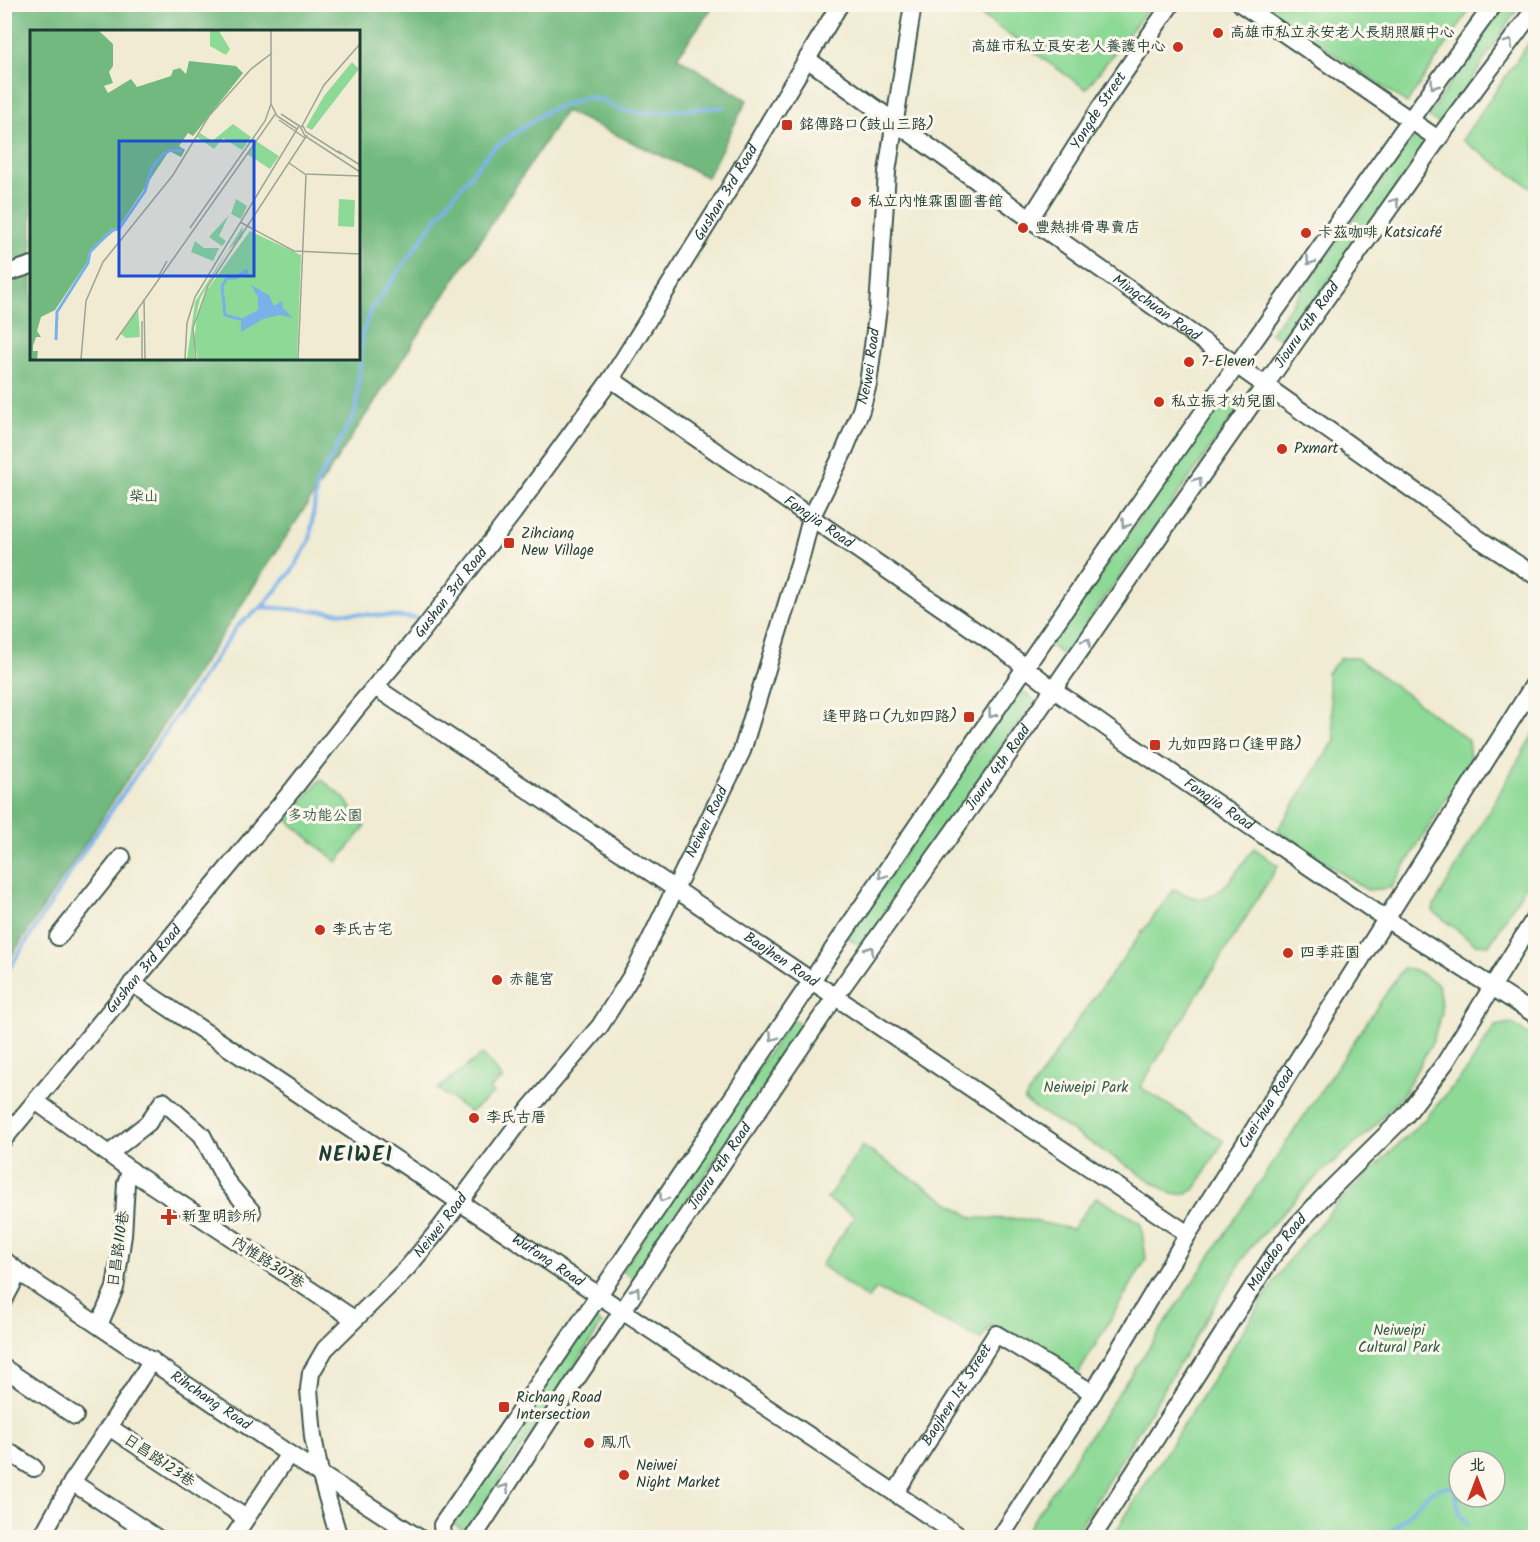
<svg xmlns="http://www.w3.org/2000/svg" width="1540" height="1542" font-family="Kalam,'LXGW WenKai TC',sans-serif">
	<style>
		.green { fill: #8dd996; stroke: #568b65; stroke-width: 1.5; fill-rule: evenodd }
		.forest { fill: #72b97f; stroke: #487b5a; stroke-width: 1.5; fill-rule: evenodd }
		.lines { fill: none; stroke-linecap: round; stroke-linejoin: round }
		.stream { stroke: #79b2e9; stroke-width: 4 }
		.minor-casing { stroke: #3e574c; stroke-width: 20 }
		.minor { stroke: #fff; stroke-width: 16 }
		.oneway { stroke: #8f9e9a }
		.poi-dot { fill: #c8321e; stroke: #fbf7ec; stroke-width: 2 }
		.labels { text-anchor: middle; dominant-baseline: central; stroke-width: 6; stroke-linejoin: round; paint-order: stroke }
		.poi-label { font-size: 15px; fill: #1f3d34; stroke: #fbf7ec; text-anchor: start }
		.street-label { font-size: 15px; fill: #1f3d34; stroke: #fbf7ec }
		.park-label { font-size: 15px; fill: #355c48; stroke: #fbf7ec }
		.district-label { font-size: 21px; font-weight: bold; letter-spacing: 1.5px; fill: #1f3d34; stroke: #fbf7ec }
		.inset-river { fill: none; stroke: #79b2e9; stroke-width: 3 }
		.inset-road { fill: none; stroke: #9ca593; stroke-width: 1.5 }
		.view { fill: #1d4ed8; fill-opacity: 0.15; stroke: #1d4ed8; stroke-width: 3 }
		.inset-edge { fill: none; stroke: #1f3d34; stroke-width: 3 }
	</style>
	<rect width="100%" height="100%" fill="#fbf7ec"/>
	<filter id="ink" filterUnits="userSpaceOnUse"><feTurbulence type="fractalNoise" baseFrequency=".0167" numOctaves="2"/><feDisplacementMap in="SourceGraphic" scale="12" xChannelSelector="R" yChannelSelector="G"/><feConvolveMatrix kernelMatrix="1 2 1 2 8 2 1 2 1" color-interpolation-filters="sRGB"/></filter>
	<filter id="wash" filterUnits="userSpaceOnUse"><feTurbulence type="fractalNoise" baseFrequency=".008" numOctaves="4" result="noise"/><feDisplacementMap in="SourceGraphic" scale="24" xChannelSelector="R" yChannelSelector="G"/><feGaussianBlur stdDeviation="1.35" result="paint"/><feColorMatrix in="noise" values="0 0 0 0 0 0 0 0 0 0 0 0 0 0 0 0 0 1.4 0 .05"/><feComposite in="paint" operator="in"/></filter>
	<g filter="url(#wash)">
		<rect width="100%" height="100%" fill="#f0ebd2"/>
		<!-- green -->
		<g class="green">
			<polygon points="967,5 1151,5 1086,89"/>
			<polygon points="1261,5 1473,5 1407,103"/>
			<polygon points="1500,5 1520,5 1442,125 1428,117"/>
			<polygon points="1535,34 1535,190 1462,140"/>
			<polygon points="1415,135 1428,145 1284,343 1271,333"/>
			<polygon points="1226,396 1240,406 1064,656 1050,645"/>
			<polygon points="1341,658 1357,658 1468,740 1470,760 1391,888 1367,890 1277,831 1335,740 1327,673"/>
			<polygon points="1019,689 1035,700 863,948 847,937"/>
			<polygon points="1535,731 1535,871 1489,945 1475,944 1433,911 1434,906"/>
			<polygon points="321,779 344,798 365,827 337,862 287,820"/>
			<path d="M1254 848 1278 866 1140 1087 1224 1141 1194 1190 1184 1194H1172L1024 1101 1079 1018 1174 889C1183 894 1195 900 1205 898 1224 895 1243 862 1254 848Z"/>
			<polygon points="1403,968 1415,970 1438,984 1442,1013 1432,1043 1403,1094 1370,1131 1315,1178 1249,1249 1074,1537 1022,1537"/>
			<polygon points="792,1018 805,1027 634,1279 622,1271"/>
			<path d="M1511 1023 1536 1040 1535 1537H1112L1287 1262 1336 1205 1425 1119 1467 1070 1495 1026ZM1459 1461H1495V1497H1459Z"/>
			<polygon points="482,1054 503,1079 489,1089 493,1094 470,1112 438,1089"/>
			<polygon points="862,1146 973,1218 1023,1219 1072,1229 1096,1197 1141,1223 1146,1259 1077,1376 991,1325 980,1340 961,1329 876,1289 868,1299 821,1265 855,1216 827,1199"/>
			<polygon points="589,1315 602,1324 466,1532 453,1523"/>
		</g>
		<!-- forest -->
		<path class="forest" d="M5 5H714L677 57 747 100 707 177 565 111 5 966ZM32 32H358V358H32Z"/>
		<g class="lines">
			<!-- stream -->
			<g class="stream">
				<polyline points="262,607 416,618"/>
				<polyline points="4,977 86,848 238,625 262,607 292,571 310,540 317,483 356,412 362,333 372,308 450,200 491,150 547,111 587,97 601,100 621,110 643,113 723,107"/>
				<path d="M1376 1538C1382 1535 1389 1533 1394 1529 1411 1516 1428 1481 1454 1488L1460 1514 1468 1524"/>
			</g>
		</g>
	</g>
	<g filter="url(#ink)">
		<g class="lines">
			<defs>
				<g id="minor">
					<polyline points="1241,4 1438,139"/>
					<path id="s1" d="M807 59 1030 219 1430 502 1479 539 1536 576"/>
					<path id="s2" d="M1030 219 1100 108 1171 4"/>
					<polyline points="4,274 32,265"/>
					<path id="s3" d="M611 379 1006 652 1053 689 1131 745 1386 919 1536 1015"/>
					<path id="s4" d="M375 687 1188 1234"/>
					<polyline points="58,937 122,857"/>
					<path id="s5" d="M132 983 962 1538"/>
					<polyline points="37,1102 140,1177 354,1319"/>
					<path id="s6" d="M4 1139 294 788 356 709 423 630 513 513 611 379 717 209 840 4"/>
					<polyline points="110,1153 148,1123 163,1101 202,1135 226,1181 252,1212"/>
					<path id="s7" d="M4 1260 19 1272 289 1454 419 1538"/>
					<polyline points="4,1300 19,1272"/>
					<polyline points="99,1325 115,1288 123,1235 126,1183 131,1170"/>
					<polyline points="152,1360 109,1427 246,1518"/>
					<polyline points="4,1368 75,1416"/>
					<polyline points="4,1449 34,1468"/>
					<polyline points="72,1482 157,1538"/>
					<path id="s8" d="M895 1493 996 1334 1093 1393"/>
					<polyline points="41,1538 72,1482 109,1427"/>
					<polyline points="233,1538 289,1454"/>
					<path id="s9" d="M339 1538 320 1473 313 1437 309 1389 311 1373 325 1349 408 1267 441 1227 530 1108 600 1026 637 967 742 751 801 557 811 518 845 449 861 410 868 384 878 308 887 172 913 4"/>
					<path d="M443 1538 442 1525C712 1132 974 733 1251 345 1333 231 1411 116 1494 4"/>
					<path id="s10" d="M473 1538 575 1381 835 997 1005 759 1181 505 1438 139 1536 7"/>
					<path id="s11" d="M1000 1538 1093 1393 1188 1234 1536 681"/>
					<path id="s12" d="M1092 1538 1274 1254 1297 1225 1329 1191 1406 1115 1445 1063 1536 916"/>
				</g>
			</defs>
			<!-- minor casing -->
			<use href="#minor" class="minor-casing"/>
			<!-- minor -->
			<use href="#minor" class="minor"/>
		</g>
		<!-- one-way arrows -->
		<defs><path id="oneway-chevron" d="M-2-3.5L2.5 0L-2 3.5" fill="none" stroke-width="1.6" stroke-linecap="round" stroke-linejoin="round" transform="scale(1.5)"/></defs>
		<g class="oneway">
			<use href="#oneway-chevron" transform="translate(1509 43) rotate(-54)"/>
			<use href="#oneway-chevron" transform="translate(1434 85) rotate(127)"/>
			<use href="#oneway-chevron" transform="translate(1395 202) rotate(-55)"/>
			<use href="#oneway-chevron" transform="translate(1310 261) rotate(125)"/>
			<use href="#oneway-chevron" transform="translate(1198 481) rotate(-54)"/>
			<use href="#oneway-chevron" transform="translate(1125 524) rotate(125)"/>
			<use href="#oneway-chevron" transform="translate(1087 642) rotate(-55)"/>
			<use href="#oneway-chevron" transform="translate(992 714) rotate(125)"/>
			<use href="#oneway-chevron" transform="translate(882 875) rotate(124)"/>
			<use href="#oneway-chevron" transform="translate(870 950) rotate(-54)"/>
			<use href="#oneway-chevron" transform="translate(773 1037) rotate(125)"/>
			<use href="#oneway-chevron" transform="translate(663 1198) rotate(124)"/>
			<use href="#oneway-chevron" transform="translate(636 1291) rotate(-56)"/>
			<use href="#oneway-chevron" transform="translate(505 1488) rotate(-57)"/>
		</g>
	</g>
	<!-- markers -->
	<g class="poi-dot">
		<circle cx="1218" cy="33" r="6"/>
		<circle cx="1178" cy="47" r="6"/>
		<rect x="781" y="119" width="12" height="12" rx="3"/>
		<circle cx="856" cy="202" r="6"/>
		<circle cx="1023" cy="228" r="6"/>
		<circle cx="1306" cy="233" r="6"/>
		<circle cx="1189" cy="362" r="6"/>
		<circle cx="1159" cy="402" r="6"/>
		<circle cx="1282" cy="449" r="6"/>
		<rect x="503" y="537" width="12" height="12" rx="3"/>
		<rect x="963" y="711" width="12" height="12" rx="3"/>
		<rect x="1149" y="739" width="12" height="12" rx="3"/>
		<circle cx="320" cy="930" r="6"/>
		<circle cx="1288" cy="953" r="6"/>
		<circle cx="497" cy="980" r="6"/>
		<circle cx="474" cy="1118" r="6"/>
		<path d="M166 1208h6v6h6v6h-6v6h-6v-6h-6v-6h6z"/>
		<rect x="498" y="1401" width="12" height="12" rx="3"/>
		<circle cx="589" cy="1443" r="6"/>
		<circle cx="624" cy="1475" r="6"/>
	</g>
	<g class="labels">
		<!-- poi labels -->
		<g class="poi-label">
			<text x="1230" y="33">高雄市私立永安老人長期照顧中心</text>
			<text x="1166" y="47" text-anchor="end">高雄市私立良安老人養護中心</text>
			<text x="799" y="125">銘傳路口(鼓山三路)</text>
			<text x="868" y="202">私立內惟霖園圖書館</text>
			<text x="1035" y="228">豐熱排骨專賣店</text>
			<text x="1318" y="233">卡茲咖啡 Katsicafé</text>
			<text x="1201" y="362">7-Eleven</text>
			<text x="1171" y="402">私立振才幼兒園</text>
			<text x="1294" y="449">Pxmart</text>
			<text x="521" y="534">Zihciang<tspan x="521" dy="17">New Village</tspan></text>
			<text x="957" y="717" text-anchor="end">逢甲路口(九如四路)</text>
			<text x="1167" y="745">九如四路口(逢甲路)</text>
			<text x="332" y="930">李氏古宅</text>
			<text x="1300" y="953">四季莊園</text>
			<text x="509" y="980">赤龍宮</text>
			<text x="486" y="1118">李氏古厝</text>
			<text x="182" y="1217">新聖明診所</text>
			<text x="516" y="1398">Richang Road<tspan x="516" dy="17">Intersection</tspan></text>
			<text x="601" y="1443">鳳爪</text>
			<text x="636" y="1466">Neiwei<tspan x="636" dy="17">Night Market</tspan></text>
		</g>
		<!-- street labels -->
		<g class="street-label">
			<text stroke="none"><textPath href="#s2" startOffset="128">Yongde Street</textPath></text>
			<text stroke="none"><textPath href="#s6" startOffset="1192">Gushan 3rd Road</textPath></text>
			<text stroke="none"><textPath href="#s1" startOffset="429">Mingchuan Road</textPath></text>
			<text stroke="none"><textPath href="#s10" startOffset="1472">Jiouru 4th Road</textPath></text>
			<text stroke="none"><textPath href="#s9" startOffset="1338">Neiwei Road</textPath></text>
			<text stroke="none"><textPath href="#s3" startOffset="252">Fongjia Road</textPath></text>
			<text stroke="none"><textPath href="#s6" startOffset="706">Gushan 3rd Road</textPath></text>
			<text stroke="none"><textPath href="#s10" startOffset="932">Jiouru 4th Road</textPath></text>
			<text stroke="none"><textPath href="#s3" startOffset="742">Fongjia Road</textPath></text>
			<text stroke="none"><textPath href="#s9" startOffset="852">Neiwei Road</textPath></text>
			<text stroke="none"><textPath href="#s4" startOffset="489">Baojhen Road</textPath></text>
			<text stroke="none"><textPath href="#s6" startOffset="220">Gushan 3rd Road</textPath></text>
			<text stroke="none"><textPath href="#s11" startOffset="506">Cuei-hua Road</textPath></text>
			<text stroke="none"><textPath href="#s10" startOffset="446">Jiouru 4th Road</textPath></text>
			<text stroke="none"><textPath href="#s9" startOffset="366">Neiwei Road</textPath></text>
			<text transform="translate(119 1249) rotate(-82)">日昌路110巷</text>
			<text stroke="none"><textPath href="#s12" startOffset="340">Makadao Road</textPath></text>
			<text stroke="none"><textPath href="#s5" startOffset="500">Wufong Road</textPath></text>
			<text transform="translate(268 1263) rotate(33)">內惟路307巷</text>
			<text stroke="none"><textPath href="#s8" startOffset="116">Baojhen 1st Street</textPath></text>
			<text stroke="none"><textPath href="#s7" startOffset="250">Rihchang Road</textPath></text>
			<text transform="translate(159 1461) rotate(34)">日昌路123巷</text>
		</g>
		<!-- park labels -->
		<g class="park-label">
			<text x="144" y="497">柴山</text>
			<text x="325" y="816">多功能公園</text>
			<text x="1086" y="1088">Neiweipi Park</text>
			<text x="1399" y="1331">Neiweipi<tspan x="1399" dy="17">Cultural Park</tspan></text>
		</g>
		<!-- district labels -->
		<g class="district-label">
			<text x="356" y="1155">NEIWEI</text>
		</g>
	</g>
	<!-- overview -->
	<g transform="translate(30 30)">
		<rect width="330" height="330" fill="#f0ebd2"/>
		<path d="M180 1H189L200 19 196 25 180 16ZM322 32 329 39 282 100 276 97 294 66ZM203 94 221 107 212 120 193 108 184 119 167 107 170 103 182 111ZM226 111 249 126 240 139 217 124ZM206 169 217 176 211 189 201 184ZM309 169 325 170 324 197 308 196ZM199 185 189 206 196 211 192 216 179 207ZM213 196 212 207 198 220 170 269 163 299 165 329H157L165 272ZM220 201 271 225 267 329H168L164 310 167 288 177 260ZM165 211 174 218H189L183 231 161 222ZM108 279 110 307 96 308 91 304Z" fill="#8dd996"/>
		<path d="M0 1H69L83 14V36L79 42 83 53 74 56 78 63 101 49 107 57 141 46 143 40 150 38 156 44 159 31 206 36 213 43 163 106 158 103 149 116 155 120 151 127 139 121 88 198 59 222 57 232 25 280 11 287 7 301 11 307H6L3 316V321H8L7 329H0Z" fill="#72b97f"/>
		<path d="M221 255 239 265 244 276 252 271 253 278 263 288 249 285 233 289 211 302V289L228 280V267Z" fill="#79b2e9"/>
		<path class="inset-river" d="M213 290 195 285 192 256 197 248H206L216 241 217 244M26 310 27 282 58 233 60 222 82 200 89 199 115 161 122 138 132 125 141 120 152 121"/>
		<path class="inset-road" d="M241 1V74L247 86 267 99M330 14 294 55 271 98 275 106 330 142M251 84 271 97M249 90 275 108M273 96 276 102 311 124M308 121 330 135M259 133 275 144 330 146M210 192 264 221 330 224M160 198 235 91 241 74M128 247 137 231M114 269 115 329M112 291V329M86 310 246 83M51 329 56 271 73 232 143 145 179 86 221 39 242 23M155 329 157 293 165 267 269 96M166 329 163 298 178 256 277 105M268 329 276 145"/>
		<path class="view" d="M89 111H224V246H89Z"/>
		<rect width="330" height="330" class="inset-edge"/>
	</g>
	<!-- margin -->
	<rect width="1540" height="1542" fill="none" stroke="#fbf7ec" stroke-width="24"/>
	<!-- north arrow -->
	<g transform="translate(1477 1479)"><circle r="28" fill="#fbf7ec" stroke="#a3ada2" stroke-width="1.5"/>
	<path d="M0-4.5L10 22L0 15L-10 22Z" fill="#c8321e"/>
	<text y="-9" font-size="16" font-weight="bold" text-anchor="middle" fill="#1f3d34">北</text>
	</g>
</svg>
